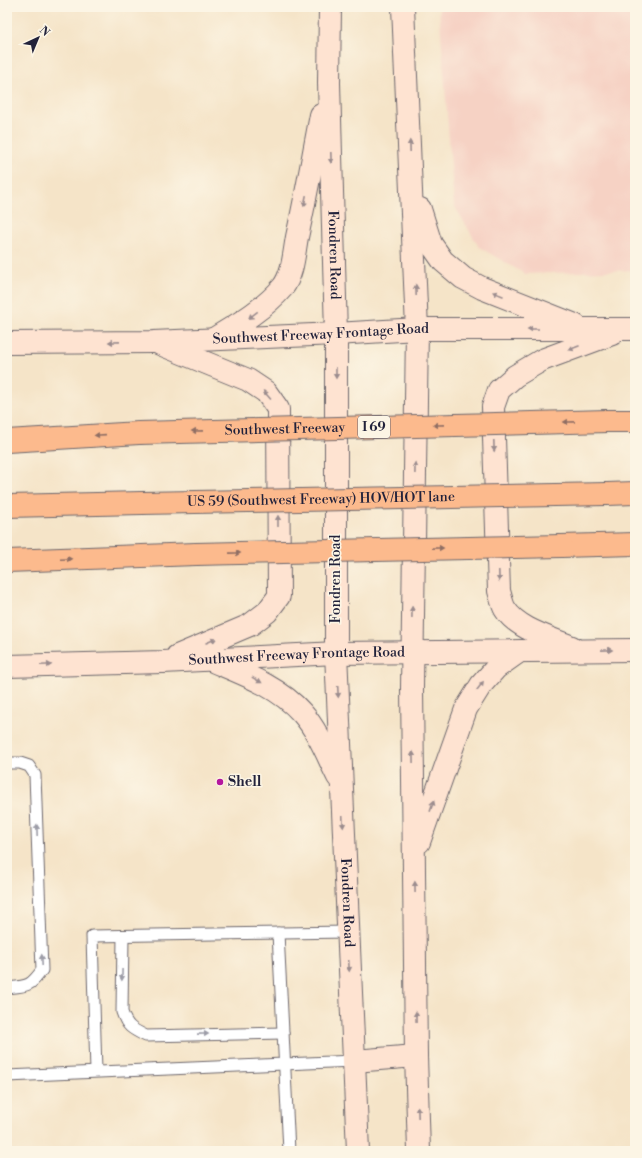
<svg xmlns="http://www.w3.org/2000/svg" width="642" height="1158" font-family="'Libre Bodoni',serif">
	<style>
		.built { fill: #f6d2c4 }
		.lines { fill: none; stroke-linecap: round; stroke-linejoin: round }
		.lane-casing { stroke: #6c666c; stroke-width: 13 }
		.secondary-casing { stroke: #6c666c; stroke-width: 24 }
		.highway-casing { stroke: #6c666c; stroke-width: 24 }
		.lane { stroke: #fff; stroke-width: 11 }
		.secondary { stroke: #fee3d1; stroke-width: 22 }
		.highway { stroke: #fcba8d; stroke-width: 22 }
		.highway-bridge-casing { stroke: #6c666c; stroke-width: 24; stroke-linecap: butt }
		.highway-bridge { stroke: #fcba8d; stroke-width: 22 }
		.oneway { fill: #9b8c8e }
		.oneway2 { fill: #8f6e64 }
		.oneway3 { fill: #9c9ca7 }
		.poi-dot { fill: #b5179e; stroke: #fcf5e5; stroke-width: 1.5 }
		.labels { text-anchor: middle; dominant-baseline: central; stroke-width: 3; stroke-linejoin: round; paint-order: stroke }
		.shield { fill: #fcf5e5; stroke: #63616e; stroke-width: 1 }
		.shield-label { font-size: 13px; font-weight: bold; fill: #22223b }
		.street-label { font-size: 14px; fill: #22223b; stroke: #fcf5e5 }
		.poi-label { font-size: 14px; font-weight: bold; fill: #22223b; stroke: #fcf5e5; text-anchor: start }
	</style>
	<rect width="100%" height="100%" fill="#fcf5e5"/>
	<filter id="ink" filterUnits="userSpaceOnUse"><feTurbulence type="fractalNoise" baseFrequency=".025" numOctaves="2"/><feDisplacementMap in="SourceGraphic" scale="8" xChannelSelector="R" yChannelSelector="G"/><feConvolveMatrix kernelMatrix="1 2 1 2 8 2 1 2 1" color-interpolation-filters="sRGB"/></filter>
	<filter id="wash" filterUnits="userSpaceOnUse"><feTurbulence type="fractalNoise" baseFrequency=".012" numOctaves="4" result="noise"/><feDisplacementMap in="SourceGraphic" scale="16" xChannelSelector="R" yChannelSelector="G"/><feGaussianBlur stdDeviation="0.9" result="paint"/><feColorMatrix in="noise" values="0 0 0 0 0 0 0 0 0 0 0 0 0 0 0 0 0 1.4 0 .05"/><feComposite in="paint" operator="in"/></filter>
	<g filter="url(#wash)">
		<rect width="100%" height="100%" fill="#f5e4c8"/>
		<!-- built -->
		<polygon class="built" points="439,7 635,7 635,270 525,274 479,247 454,205"/>
	</g>
	<g filter="url(#ink)">
		<g class="lines">
			<defs>
				<g id="lane">
					<path d="M7 763H20L29 766 35 775 42 970C30 987 27 986 7 988"/>
					<polyline points="278,933 289,1151"/>
					<path d="M123 936 122 1012C127 1027 132 1029 146 1036L283 1033"/>
					<polyline points="96,1071 92,936 348,932"/>
					<polyline points="7,1076 354,1061"/>
				</g>
				<g id="secondary">
					<path id="s1" d="M330 7 329 83 336 334V653L358 1151"/>
					<polyline points="403,7 417,329 412,688 416,1056 419,1151"/>
					<polyline points="420,209 431,244 443,261 463,278 482,288 575,325"/>
					<path d="M215 338C240 323 264 309 283 287 293 274 294 253 297 237 306 197 313 156 321 115"/>
					<path id="s2" d="M7 343 153 342 336 334 417 329H635"/>
					<polyline points="160,344 248,380 266,392 278,409 279,596 267,612 250,625 177,656"/>
					<path d="M572 647C551 638 517 629 505 609 502 604 501 597 499 591L493 407 499 390 515 376 542 360 612 334"/>
					<path d="M215 662C246 675 279 687 302 713 318 731 327 755 338 777"/>
					<path id="s3" d="M7 666 163 662 336 653 635 650"/>
					<polyline points="419,842 466,709 481,685 496,668 520,651"/>
					<polyline points="354,1061 416,1056"/>
				</g>
				<g id="highway">
					<polyline points="608,421 635,421"/>
					<polyline points="7,441 139,433"/>
					<polyline points="607,494 635,493"/>
					<polyline points="7,506 142,503"/>
					<polyline points="561,546 635,544"/>
					<polyline points="7,561 196,554"/>
				</g>
			</defs>
			<!-- lane casing -->
			<use href="#lane" class="lane-casing"/>
			<!-- secondary casing -->
			<use href="#secondary" class="secondary-casing"/>
			<!-- highway casing -->
			<use href="#highway" class="highway-casing"/>
			<!-- lane -->
			<use href="#lane" class="lane"/>
			<!-- secondary -->
			<use href="#secondary" class="secondary"/>
			<!-- highway -->
			<use href="#highway" class="highway"/>
			<defs>
				<g id="highway-bridge">
					<path id="s4" d="M139 433 608 421"/>
					<path id="s5" d="M142 503 607 494"/>
					<polyline points="196,554 561,546"/>
				</g>
			</defs>
			<!-- highway-bridge casing -->
			<use href="#highway-bridge" class="highway-bridge-casing"/>
			<!-- highway-bridge -->
			<use href="#highway-bridge" class="highway-bridge"/>
		</g>
		<!-- one-way arrows -->
		<defs><path id="oneway-solid" d="M-6-.8H1V-3.2L6.5 0L1 3.2V.8H-6Z"/></defs>
		<g class="oneway">
			<use href="#oneway-solid" transform="translate(410 146) rotate(-92)"/>
			<use href="#oneway-solid" transform="translate(331 158) rotate(88)"/>
			<use href="#oneway-solid" transform="translate(305 201) rotate(102)"/>
			<use href="#oneway-solid" transform="translate(416 290) rotate(-92)"/>
			<use href="#oneway-solid" transform="translate(498 294) rotate(-158)"/>
			<use href="#oneway-solid" transform="translate(253 315) rotate(142)"/>
			<use href="#oneway-solid" transform="translate(533 329) rotate(180)"/>
			<use href="#oneway-solid" transform="translate(114 342) rotate(179)"/>
			<use href="#oneway-solid" transform="translate(574 348) rotate(159)"/>
			<use href="#oneway-solid" transform="translate(336 373) rotate(90)"/>
			<use href="#oneway-solid" transform="translate(267 395) rotate(-131)"/>
			<use href="#oneway-solid" transform="translate(494 446) rotate(88)"/>
			<use href="#oneway-solid" transform="translate(415 468) rotate(-89)"/>
			<use href="#oneway-solid" transform="translate(278 521) rotate(-90)"/>
			<use href="#oneway-solid" transform="translate(499 576) rotate(88)"/>
			<use href="#oneway-solid" transform="translate(412 612) rotate(-89)"/>
			<use href="#oneway-solid" transform="translate(211 641) rotate(-23)"/>
			<use href="#oneway-solid" transform="translate(607 650) rotate(-1)"/>
			<use href="#oneway-solid" transform="translate(46 665) rotate(-2)"/>
			<use href="#oneway-solid" transform="translate(257 680) rotate(29)"/>
			<use href="#oneway-solid" transform="translate(480 686) rotate(-53)"/>
			<use href="#oneway-solid" transform="translate(338 692) rotate(87)"/>
			<use href="#oneway-solid" transform="translate(413 757) rotate(-91)"/>
			<use href="#oneway-solid" transform="translate(432 806) rotate(-71)"/>
			<use href="#oneway-solid" transform="translate(343 822) rotate(87)"/>
			<use href="#oneway-solid" transform="translate(415 887) rotate(-91)"/>
			<use href="#oneway-solid" transform="translate(349 966) rotate(87)"/>
			<use href="#oneway-solid" transform="translate(416 1017) rotate(-91)"/>
			<use href="#oneway-solid" transform="translate(418 1112) rotate(-92)"/>
		</g>
		<g class="oneway2">
			<use href="#oneway-solid" transform="translate(569 422) rotate(179)"/>
			<use href="#oneway-solid" transform="translate(439 425) rotate(179)"/>
			<use href="#oneway-solid" transform="translate(197 431) rotate(179)"/>
			<use href="#oneway-solid" transform="translate(100 435) rotate(176)"/>
			<use href="#oneway-solid" transform="translate(438 548) rotate(-1)"/>
			<use href="#oneway-solid" transform="translate(235 553) rotate(-1)"/>
			<use href="#oneway-solid" transform="translate(66 559) rotate(-2)"/>
		</g>
		<g class="oneway3">
			<use href="#oneway-solid" transform="translate(37 830) rotate(-92)"/>
			<use href="#oneway-solid" transform="translate(42 960) rotate(-92)"/>
			<use href="#oneway-solid" transform="translate(122 975) rotate(91)"/>
			<use href="#oneway-solid" transform="translate(203 1034) rotate(-1)"/>
		</g>
	</g>
	<!-- markers -->
	<circle class="poi-dot" cx="220" cy="782" r="4"/>
	<g class="labels">
		<!-- shield labels -->
		<rect class="shield" x="358" y="416" width="32" height="22" rx="3"/>
		<g class="shield-label">
			<text x="374" y="427">I 69</text>
		</g>
		<!-- street labels -->
		<g class="street-label">
			<text stroke="none"><textPath href="#s1" startOffset="248">Fondren Road</textPath></text>
			<text stroke="none"><textPath href="#s2" startOffset="314">Southwest Freeway Frontage Road</textPath></text>
			<text stroke="none"><textPath href="#s4" startOffset="146">Southwest Freeway</textPath></text>
			<text stroke="none"><textPath href="#s5" startOffset="179">US 59 (Southwest Freeway) HOV/HOT lane</textPath></text>
			<text transform="translate(336 579) rotate(-90)">Fondren Road</text>
			<text stroke="none"><textPath href="#s3" startOffset="290">Southwest Freeway Frontage Road</textPath></text>
			<text stroke="none"><textPath href="#s1" startOffset="896">Fondren Road</textPath></text>
		</g>
		<!-- poi labels -->
		<g class="poi-label">
			<text x="228" y="782">Shell</text>
		</g>
	</g>
	<!-- margin -->
	<rect width="642" height="1158" fill="none" stroke="#fcf5e5" stroke-width="24"/>
	<!-- north arrow -->
	<g transform="translate(38 38) rotate(44)" stroke="#fcf5e5" stroke-width="3" paint-order="stroke">
	<path d="M0-3L7 15L0 10L-7 15Z" fill="#22223b"/>
	<text y="-6" font-size="11" font-weight="bold" text-anchor="middle" fill="#22223b">N</text>
	</g>
</svg>
